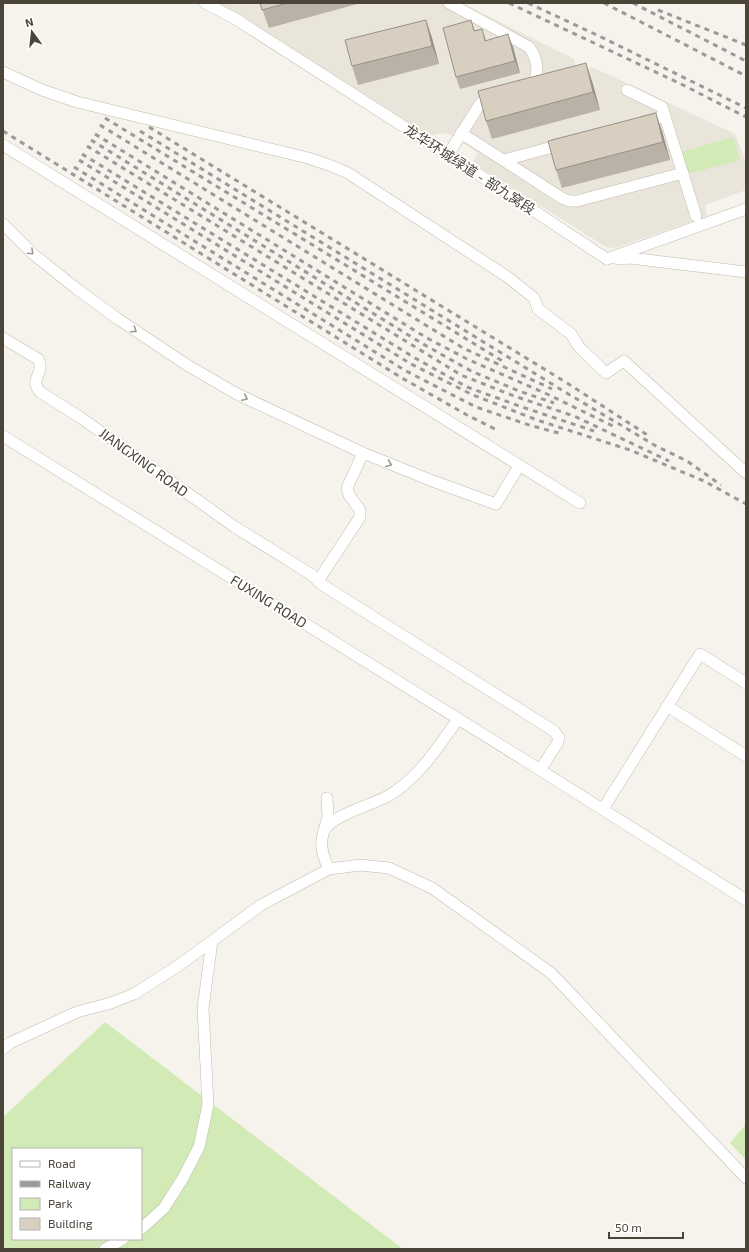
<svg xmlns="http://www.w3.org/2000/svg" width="749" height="1252" font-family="'Exo 2','Noto Sans SC',sans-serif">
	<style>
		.residential { fill: #eae5da }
		.green { fill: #d2eab5; fill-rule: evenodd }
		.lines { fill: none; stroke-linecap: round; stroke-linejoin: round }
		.minor-casing { stroke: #c2bbae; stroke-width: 12 }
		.minor { stroke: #fff; stroke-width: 11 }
		.rail { stroke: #9a9a9a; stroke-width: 3; stroke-dasharray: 5 5; stroke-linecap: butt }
		.wall { fill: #bab2a6 }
		.shaded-wall { fill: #979187 }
		.building { fill: #d8cfc1; stroke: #979187 }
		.oneway { stroke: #9c9892 }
		.labels { text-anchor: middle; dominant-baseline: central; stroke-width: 4; stroke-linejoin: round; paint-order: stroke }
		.street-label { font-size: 14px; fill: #4b4439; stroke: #fff }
	</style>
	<rect width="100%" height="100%" fill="#f6f3ec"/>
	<!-- residential -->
	<polygon class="residential" points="217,3 462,3 574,59 578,72 592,67 735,134 746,162 746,190 705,205 707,216 615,248 606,247 472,163 478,153 451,135 444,133 428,136 280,42 244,17"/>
	<!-- green -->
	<g class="green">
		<polygon points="733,137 740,160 688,174 682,152"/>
		<path d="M105 1022 403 1249H3V1117ZM13 1149H141V1239H13Z"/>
		<polygon points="746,1124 746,1160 730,1143"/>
	</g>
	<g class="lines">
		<defs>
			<g id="minor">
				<polyline points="205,3 234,18 495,185 607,259"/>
				<path d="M449 3 529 47C537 58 543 79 526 87"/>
				<polyline points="3,72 42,90 77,102 308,158 329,165 348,173 509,278 534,298 538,309 571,334 579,347 606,373 624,361 746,473"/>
				<polyline points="627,90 662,107 696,216"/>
				<polyline points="644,121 665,116"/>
				<polyline points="461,133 562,198 569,201 577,201 683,173"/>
				<polyline points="3,145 580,503"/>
				<polyline points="448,155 480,104 484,100 492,95"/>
				<polyline points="504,160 564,144"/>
				<polyline points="3,224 33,254 77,289 118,319 187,365 237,394 363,453 430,480 496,504 519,466"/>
				<polyline points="607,259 746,209"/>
				<polyline points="618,259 630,258 746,272"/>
				<path d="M3 338 38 359C46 374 28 378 40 392L81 418 127 450 235 527 312 575 321 584 554 731 559 738 558 742 540 770"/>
				<polyline points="3,436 534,766 746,900"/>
				<polyline points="318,581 360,517 360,510 349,495 347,488 363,453"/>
				<polyline points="667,706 746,756"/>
				<polyline points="603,809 700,654 746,683"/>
				<polyline points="324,830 328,817 327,798"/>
				<path d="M329 869C323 858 319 843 324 831 330 816 374 804 388 796 419 778 438 747 458 719"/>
				<polyline points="3,1049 10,1043 77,1012 111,1003 134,994 178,966 261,905 329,869 360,865 389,868 432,888 551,973 746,1178"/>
				<polyline points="141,1229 164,1208 183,1178 199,1147 208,1105 203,1008 212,941"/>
				<polyline points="105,1249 123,1239"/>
			</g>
		</defs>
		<!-- minor casing -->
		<use href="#minor" class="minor-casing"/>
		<!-- minor -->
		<use href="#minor" class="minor"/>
		<!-- rail -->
		<g class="rail">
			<polyline points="509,3 681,84 746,117"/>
			<polyline points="528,3 599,36 746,108"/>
			<polyline points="604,3 746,76"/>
			<polyline points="633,3 746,61"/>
			<polyline points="658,10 746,45"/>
			<polyline points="105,118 504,362"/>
			<polyline points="100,125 463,348 552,389"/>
			<polyline points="149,127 567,383 649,436"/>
			<polyline points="3,131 402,378 467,415 497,430"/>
			<polyline points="140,131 565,392 656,446 687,461 721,485"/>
			<polyline points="95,134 427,338 467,359 547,394 615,427"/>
			<polyline points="91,140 423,344 471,371 519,391 554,403"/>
			<polyline points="87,146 461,375 514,396 574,416 669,461"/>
			<polyline points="82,154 415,358 467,387 522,407 594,431"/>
			<polyline points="79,160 411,364 473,395 537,420 630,450 704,481 746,504"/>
			<polyline points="74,167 406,371 476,407 529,425 562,434"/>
		</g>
	</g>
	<!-- wall -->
	<g class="wall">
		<polygon points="260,3 361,3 269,28"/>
		<polygon points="426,20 432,38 439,64 358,85 352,66"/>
		<polygon points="471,20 475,31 482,29 486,40 513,47 520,73 460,89 456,77"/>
		<polygon points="592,81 600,110 492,139 486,121"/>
		<polygon points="662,131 670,160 562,188 556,170"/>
	</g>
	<!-- shaded-wall -->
	<g class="shaded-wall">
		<polygon points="426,20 432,38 439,64 432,46"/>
		<polygon points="508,34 513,47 520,73 515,61"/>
		<polygon points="586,63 592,81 600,110 593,92"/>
		<polygon points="656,113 662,131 670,160 663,142"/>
	</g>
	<!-- building -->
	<g class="building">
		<polygon points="260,3 287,3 262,10"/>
		<polygon points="426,20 432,46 352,66 345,40"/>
		<polygon points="471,20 474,31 482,29 485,41 508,34 515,61 456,77 443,28"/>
		<polygon points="586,63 593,92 486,121 478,91"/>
		<polygon points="656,113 663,142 556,170 548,141"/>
	</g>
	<!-- one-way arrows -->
	<defs><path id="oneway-chevron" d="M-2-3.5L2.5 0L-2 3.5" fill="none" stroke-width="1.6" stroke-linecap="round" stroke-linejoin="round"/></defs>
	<g class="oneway">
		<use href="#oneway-chevron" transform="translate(31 252) rotate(43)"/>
		<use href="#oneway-chevron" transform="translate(134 330) rotate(34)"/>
		<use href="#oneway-chevron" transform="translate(245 398) rotate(25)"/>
		<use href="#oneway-chevron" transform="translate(389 464) rotate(22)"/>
	</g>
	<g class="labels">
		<!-- street labels -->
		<g class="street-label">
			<text transform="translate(470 169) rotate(33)">龙华环城绿道 - 部九窝段</text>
			<text transform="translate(144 462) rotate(36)">JIANGXING ROAD</text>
			<text transform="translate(269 601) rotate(32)">FUXING ROAD</text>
		</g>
	</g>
	<!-- border -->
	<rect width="749" height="1252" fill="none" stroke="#4b4439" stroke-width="8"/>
	<!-- legend -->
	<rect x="12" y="1148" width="130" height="92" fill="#ffffff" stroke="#b7b4b0"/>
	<rect x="20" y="1161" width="20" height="6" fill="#ffffff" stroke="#b7b4b0"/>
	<text x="48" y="1168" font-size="12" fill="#4b4439">Road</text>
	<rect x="20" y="1181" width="20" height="6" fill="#9a9a9a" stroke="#b7b4b0"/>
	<text x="48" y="1188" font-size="12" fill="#4b4439">Railway</text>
	<rect x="20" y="1198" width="20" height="12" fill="#d2eab5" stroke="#b7b4b0"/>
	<text x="48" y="1208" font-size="12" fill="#4b4439">Park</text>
	<rect x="20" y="1218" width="20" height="12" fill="#d8cfc1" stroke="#b7b4b0"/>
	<text x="48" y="1228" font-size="12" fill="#4b4439">Building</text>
	<!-- north arrow -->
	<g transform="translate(32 32) rotate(345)" stroke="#ffffff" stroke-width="3" paint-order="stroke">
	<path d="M0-3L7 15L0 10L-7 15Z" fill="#4b4439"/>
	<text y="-6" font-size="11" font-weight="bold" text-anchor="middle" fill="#4b4439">N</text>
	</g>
	<!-- scale -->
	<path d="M609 1232v6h74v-6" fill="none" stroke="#4b4439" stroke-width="2"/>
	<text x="615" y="1232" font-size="12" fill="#4b4439" stroke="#ffffff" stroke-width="3" paint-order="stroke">50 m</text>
</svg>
